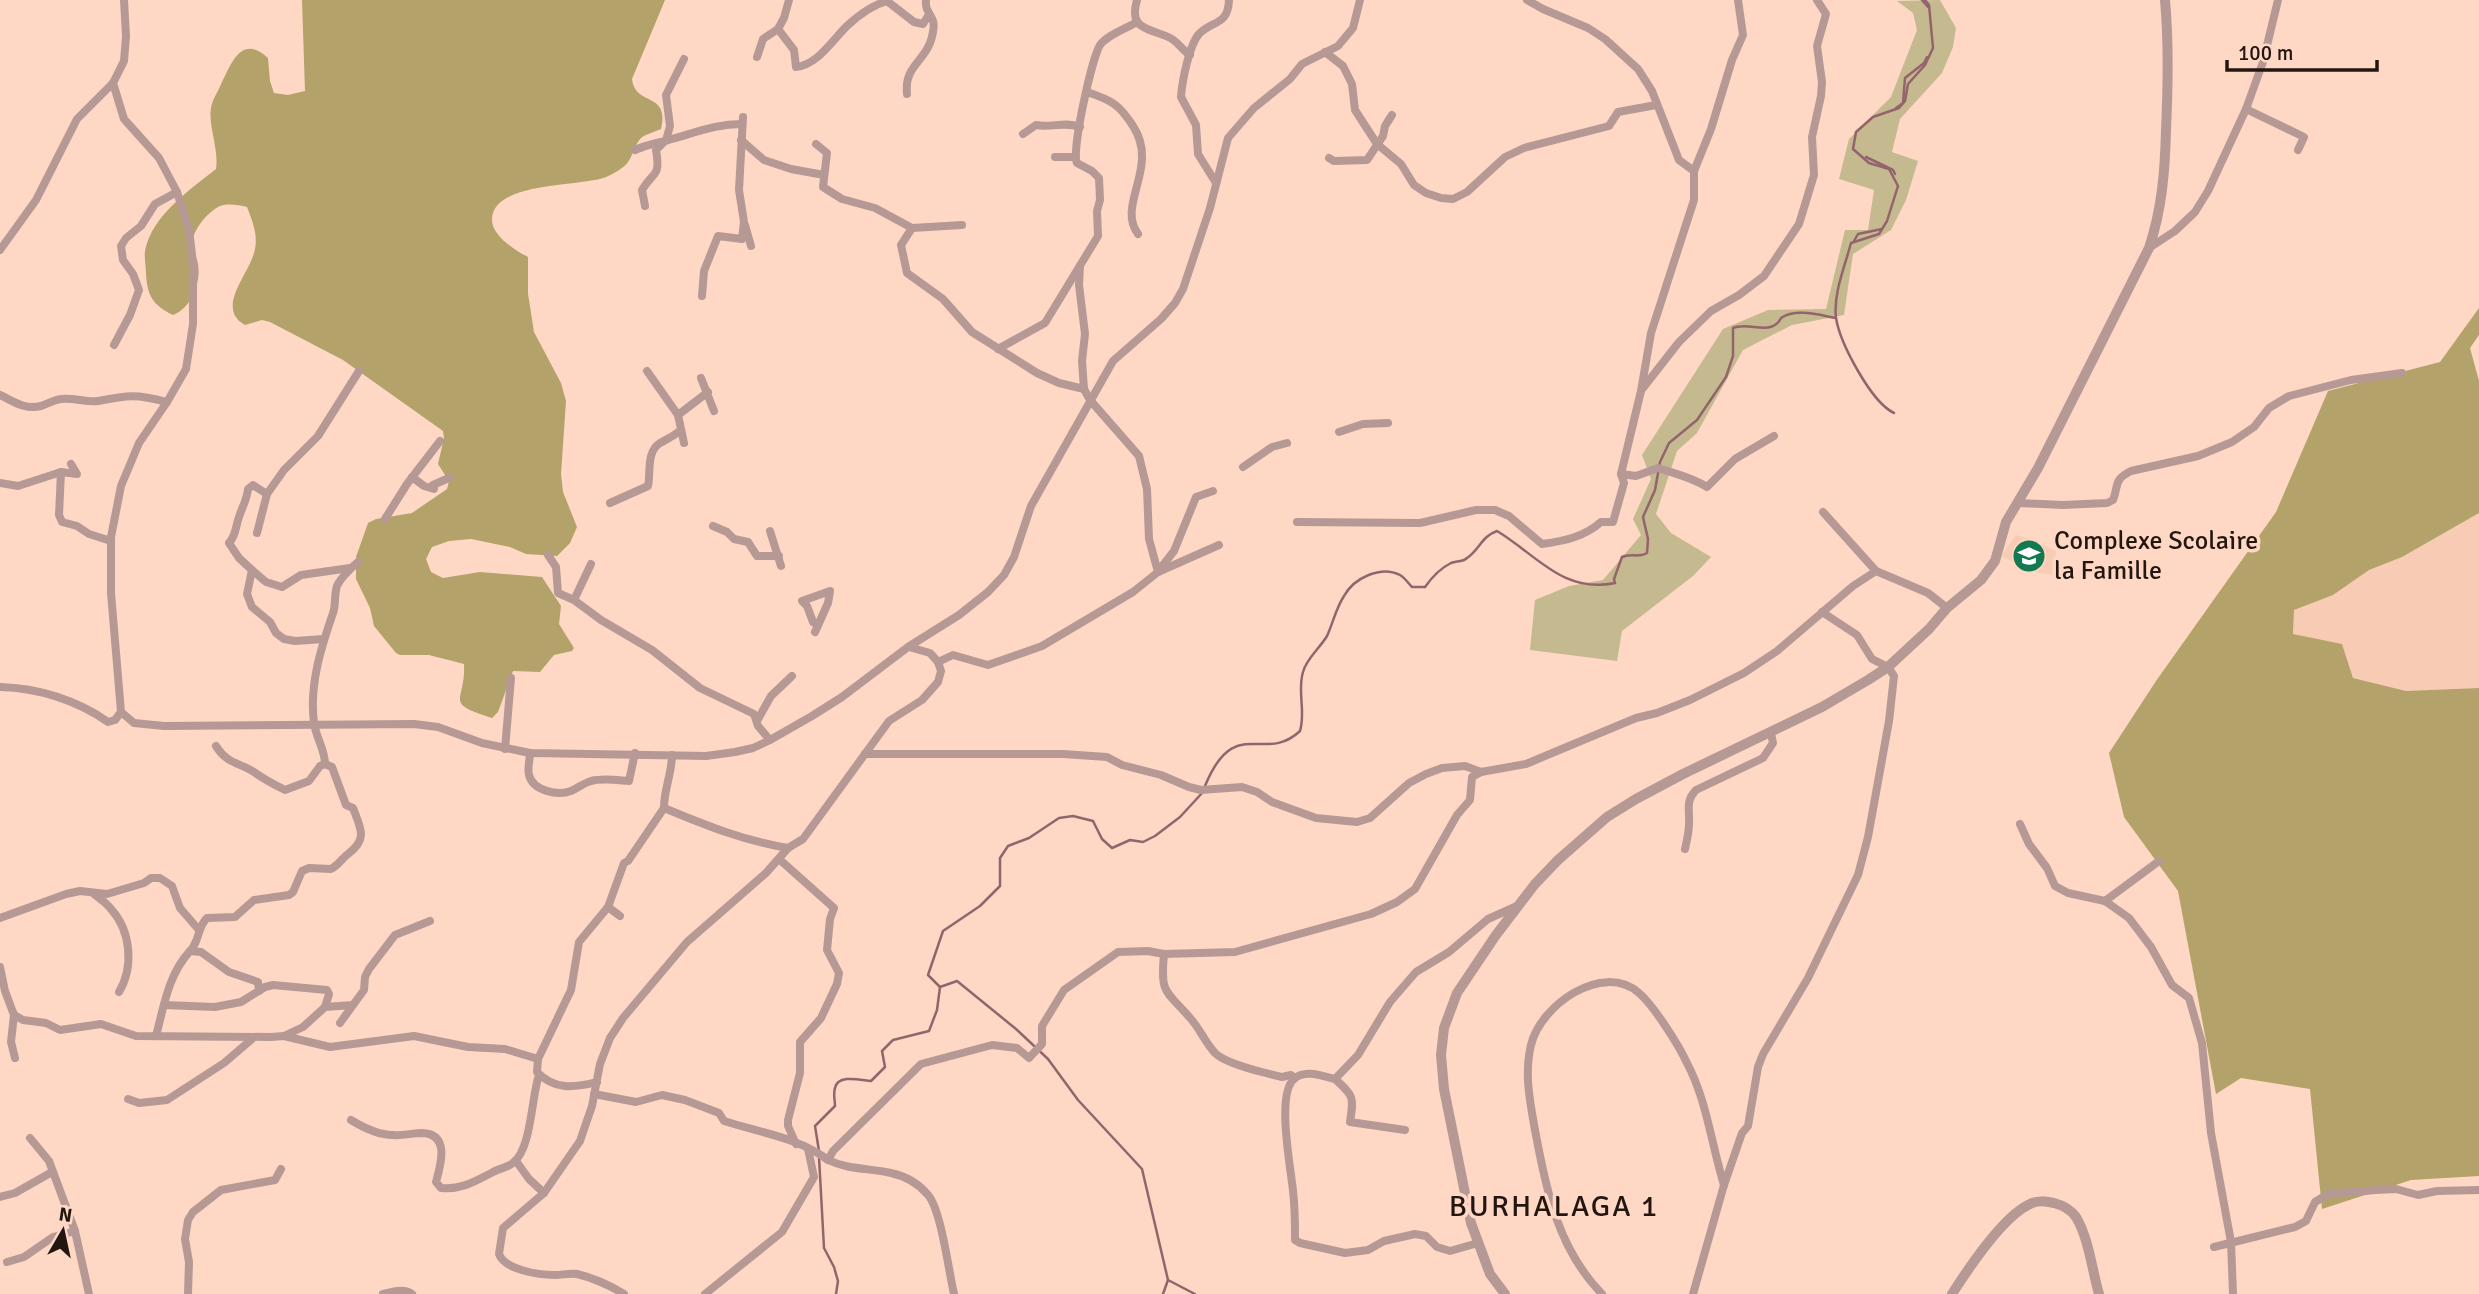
<svg xmlns="http://www.w3.org/2000/svg" width="2479" height="1294" font-family="Signika,sans-serif">
	<style>
		.built { fill: #f8cbb4 }
		.green { fill: #c5b98f }
		.forest { fill: #b3a269 }
		.lines { fill: none; stroke-linecap: round; stroke-linejoin: round }
		.stream { stroke: #94646c; stroke-width: 2.5 }
		.minor { stroke: #b69995; stroke-width: 8 }
		.tertiary { stroke: #b69995; stroke-width: 10 }
		.labels { text-anchor: middle; dominant-baseline: central; stroke-width: 7; stroke-linejoin: round; paint-order: stroke }
		.poi-label { font-size: 26px; fill: #231610; stroke: #fed8c5; text-anchor: start }
		.quarter-label { font-size: 30px; letter-spacing: 2px; fill: #231610; stroke: #fed8c5 }
	</style>
	<rect width="100%" height="100%" fill="#fed8c5"/>
	<!-- built -->
	<g class="built">
		<polygon points="2479,513 2479,688 2406,691 2353,678 2342,644 2293,635 2294,610 2333,595 2369,570 2402,557"/>
		<polygon points="2016,535 2031,539 2056,551 2053,575 2035,572 2003,557 2002,555"/>
	</g>
	<!-- green -->
	<polygon class="green" points="1940,0 1956,28 1953,47 1942,73 1900,119 1892,152 1918,161 1906,200 1891,230 1853,254 1844,315 1792,325 1743,350 1697,433 1677,451 1656,514 1671,533 1711,557 1693,576 1622,631 1617,661 1530,650 1535,600 1569,586 1603,580 1641,535 1633,519 1651,479 1642,455 1723,329 1768,310 1826,309 1845,230 1868,230 1874,190 1839,179 1849,139 1891,97 1917,30 1913,13 1897,1"/>
	<!-- forest -->
	<g class="forest">
		<path d="M302 0H665L632 79C635 107 670 91 661 129 655 132 646 134 641 138 635 144 633 155 628 162 624 168 613 174 606 177 582 187 491 181 492 220 492 236 516 251 528 257V294L534 332 561 383 566 401 561 474 563 492 577 527 570 543 557 556 526 554 510 547 471 539 449 541 432 547 426 559 431 572 443 578 480 572 542 577 561 606 559 624 574 648 572 651 554 655 540 672 513 671 498 712 492 718C442 702 466 703 464 664L429 655H400L396 653 374 626 370 608 356 579V557L368 523 376 519 412 513 447 489 449 481 438 464 444 438 443 431 343 360 270 322 262 320 245 325C214 307 251 273 255 249 258 234 252 220 247 207 238 205 229 203 220 206 207 212 192 231 192 245 192 250 196 255 197 260 203 279 192 308 173 315 153 305 147 296 146 273 146 266 144 257 145 251 152 215 190 190 216 169 219 149 208 125 211 108 212 100 219 90 222 82 232 62 242 34 268 58L270 81 274 93 288 95 305 91Z"/>
		<polygon points="2479,308 2479,335 2470,348 2479,381 2479,513 2402,557 2369,570 2333,595 2294,610 2293,634 2342,644 2353,678 2406,691 2479,688 2479,1176 2411,1180 2322,1209 2310,1089 2241,1078 2216,1094 2178,891 2124,817 2109,753 2156,681 2276,512 2328,391 2440,362"/>
	</g>
	<g class="lines">
		<!-- stream -->
		<g class="stream">
			<polyline points="1922,0 1928,7"/>
			<polyline points="1896,108 1903,103 1905,78 1924,63 1927,57"/>
			<polyline points="1866,157 1893,170 1895,174"/>
			<polyline points="1854,241 1858,234 1882,229"/>
			<path d="M1894 413C1871 402 1840 343 1836 318 1833 294 1845 266 1851 243L1879 234 1887 221 1898 186 1889 169 1869 163 1853 149 1856 132 1873 117 1899 108 1905 101 1908 84 1925 65 1933 48 1929 5 1925 0"/>
			<path d="M1205 786C1235 713 1264 765 1300 731 1306 711 1297 692 1303 672 1306 659 1320 648 1327 636 1333 623 1336 608 1344 596 1354 578 1381 565 1400 575 1405 578 1408 583 1412 587H1425C1432 577 1439 569 1451 563 1456 561 1463 562 1467 558 1479 550 1482 536 1497 531 1537 555 1563 594 1615 583L1614 579 1622 557C1631 553 1639 558 1647 553L1648 539 1643 517 1655 490 1660 462 1669 443 1697 420 1726 377 1733 356V328C1748 321 1772 337 1781 318 1796 308 1819 315 1836 318"/>
			<polyline points="940,987 957,981 1016,1029 1048,1059 1078,1100 1142,1169 1168,1280 1163,1294"/>
			<path d="M819 1151 815 1126 835 1106C835 1100 833 1094 835 1088 838 1074 860 1080 871 1081L885 1067 882 1051 893 1040 929 1031 937 1010 940 987 928 975 943 931 980 906 1000 886V858L1008 846 1029 838 1059 818 1073 816 1093 821 1102 839 1112 848 1130 840 1143 842 1155 836 1180 817 1203 792"/>
			<polyline points="819,1157 824,1248 834,1267 838,1281 836,1294"/>
			<polyline points="1168,1280 1195,1294"/>
		</g>
		<!-- minor -->
		<g class="minor">
			<path d="M1137 0C1128 30 1149 28 1168 37 1177 40 1182 50 1190 55"/>
			<polyline points="1527,0 1543,9 1588,28 1605,39 1638,69 1652,91 1679,160 1694,171"/>
			<path d="M778 29 794 50 796 67C818 65 833 39 848 25 859 15 873 5 887 1L914 22 923 24 928 16"/>
			<polyline points="1325,52 1343,66 1352,84 1355,110 1377,144 1401,164 1414,185 1426,193 1441,198 1453,199 1467,192 1505,157 1524,148 1609,126 1618,112 1656,105"/>
			<polyline points="757,57 763,39 778,29 784,18 789,0"/>
			<polyline points="113,83 124,119 159,158 177,192 189,230 193,263 193,324 186,369 167,402 139,443 121,486 111,537 111,593 121,712 134,723 164,726 414,724 438,727 482,743 530,753 706,756 735,752 753,748 770,740 812,716 842,697 908,647 959,615 988,592 1004,575 1014,557 1031,506 1113,361 1161,319 1175,303 1183,289 1210,208 1228,138 1254,108 1290,79 1302,64 1338,46 1353,28 1360,0"/>
			<path d="M1087 92C1111 100 1119 104 1133 126 1160 167 1116 205 1138 234"/>
			<path d="M907 94C904 68 922 63 930 43 932 38 935 26 933 21 930 12 925 11 926 0"/>
			<polyline points="2246,109 2304,137 2298,150"/>
			<path d="M1023 134 1036 125C1052 128 1064 121 1080 127"/>
			<polyline points="741,140 764,160 791,169 824,175"/>
			<polyline points="816,144 827,153 823,187 842,199 875,208 912,228"/>
			<path d="M635 150C648 144 659 143 672 139 697 132 716 124 742 124"/>
			<polyline points="1055,157 1074,157"/>
			<polyline points="1329,158 1334,161 1367,160 1383,136 1385,126 1392,115"/>
			<path d="M1216 183 1198 154 1196 125 1181 97C1182 82 1189 45 1199 34 1212 20 1228 26 1229 0"/>
			<path d="M645 206 642 190C653 171 661 178 656 150L666 140 670 126 666 95 684 59"/>
			<polyline points="745,225 751,246"/>
			<polyline points="962,225 912,228 901,245 907,273 943,299 972,332 1037,373 1059,383 1084,389"/>
			<polyline points="2149,248 2175,231 2195,212 2208,191 2246,109 2263,62 2278,0"/>
			<polyline points="0,250 36,200 77,119 113,83 124,61 126,36 124,0"/>
			<polyline points="1080,266 1079,285 1085,334 1082,361 1084,389 1090,400 1139,456 1147,489 1149,539 1158,572"/>
			<polyline points="702,296 704,271 718,236 742,239 744,222 739,190 743,117"/>
			<polyline points="114,345 130,315 139,290 133,274 123,260 121,246 126,238 141,226 155,204 177,192"/>
			<path d="M998 349 1045 323 1098 236 1097 211 1100 200 1099 178 1092 171 1077 163C1071 151 1092 58 1100 45 1107 35 1127 28 1137 22"/>
			<polyline points="647,371 678,415"/>
			<polyline points="701,378 714,411"/>
			<polyline points="1643,388 1679,342 1711,311 1739,295 1764,276 1799,224 1814,175 1812,137 1821,96 1822,82 1817,46 1826,14 1817,0"/>
			<path d="M0 395C13 401 24 410 41 406 47 404 54 400 61 399 73 397 87 403 98 401 128 395 137 394 167 402"/>
			<polyline points="1339,432 1363,424 1388,423"/>
			<polyline points="684,443 678,415 708,392"/>
			<polyline points="1243,467 1272,447 1287,443"/>
			<polyline points="61,472 77,474 71,464"/>
			<polyline points="1621,474 1641,391 1651,333 1694,200 1694,171 1711,129 1732,60 1743,35 1738,0"/>
			<polyline points="412,477 424,486 434,489 433,485 449,478"/>
			<polyline points="0,483 18,486 61,472 59,515 62,522 77,526 89,534 111,541"/>
			<path d="M267 494 253 485 248 489C247 500 242 507 239 517 235 527 237 534 229 543L239 558 252 570 247 594 252 607 270 622 276 633 284 639 295 641 324 639"/>
			<path d="M610 503 648 486C651 472 646 452 660 443 667 439 674 436 681 430"/>
			<path d="M2019 503 2063 505 2107 503 2113 500C2119 485 2113 480 2131 471L2198 456 2232 442 2254 427 2269 408 2289 396 2351 380 2402 373"/>
			<polyline points="1823,512 1876,571 1928,593 1947,608"/>
			<polyline points="385,519 407,484 440,441"/>
			<path d="M1297 522 1420 523 1476 510H1495L1509 516 1542 544C1564 541 1584 537 1601 522H1613L1624 483 1621 474 1636 476 1658 468C1676 474 1691 477 1707 487L1735 459 1774 436"/>
			<polyline points="713,526 727,532 734,539 748,542 757,556 779,556"/>
			<polyline points="770,531 781,566"/>
			<polyline points="257,533 267,494 284,470 318,436 359,371"/>
			<polyline points="548,555 556,567 558,593 574,600 601,620 652,650 700,688 754,714 758,726 770,740"/>
			<polyline points="1160,569 1174,551 1196,497 1213,491"/>
			<polyline points="252,570 266,582 282,587 301,575 350,568"/>
			<polyline points="574,600 591,564"/>
			<polyline points="815,632 828,603 830,591 802,601 807,606 813,622 818,625"/>
			<polyline points="938,662 953,655 988,665 1042,646 1133,592 1158,572 1219,545"/>
			<path d="M0 687C38 688 77 700 108 722L115 720 121 712"/>
			<polyline points="757,721 771,696 792,676"/>
			<path d="M216 746C228 765 239 762 254 772 265 780 273 784 285 790L309 781 320 766 325 764"/>
			<polyline points="505,749 511,678"/>
			<path d="M530 753C530 760 527 769 529 775 533 791 558 796 571 791 578 788 584 783 591 781 603 778 616 780 629 781L635 753"/>
			<polyline points="865,754 1063,754 1107,757 1122,765 1161,775 1189,787 1201,790 1242,787 1257,792 1272,802 1316,818 1357,822 1370,818 1409,783 1426,774 1442,768 1465,766 1481,772 1526,764 1636,718 1657,713 1690,700 1744,673 1777,651 1853,586 1876,571"/>
			<path d="M672 755C672 773 664 789 664 808 705 825 744 841 788 848"/>
			<polyline points="2020,824 2029,844 2047,868 2055,886 2068,893 2105,901 2129,918 2151,947 2172,985 2189,998 2202,1043 2211,1133 2231,1242 2233,1294"/>
			<path d="M1685 849C1687 840 1689 832 1689 824 1690 810 1685 801 1696 790L1763 758 1773 743 1771 733"/>
			<polyline points="779,859 834,908 830,919 827,950 839,973 837,984 821,1018 800,1042 800,1073 788,1120 788,1126 796,1144"/>
			<path d="M94 894C100 899 107 903 111 909 131 931 134 967 119 992"/>
			<polyline points="2105,901 2159,861"/>
			<polyline points="608,907 620,916"/>
			<polyline points="0,918 66,894 80,891 107,894 144,883 151,878 160,878 172,886 180,908 199,930"/>
			<path d="M190 951C200 941 197 927 207 918L235 917 254 900 289 895 293 892 302 871 309 868 331 869C339 865 342 858 348 854 368 839 361 829 353 808L346 805 332 767 325 764C325 749 316 738 314 723 309 685 321 648 333 613 336 605 334 595 337 586 341 577 350 569 358 562"/>
			<path d="M1164 954C1160 995 1166 990 1191 1019 1200 1029 1206 1044 1216 1054 1229 1065 1265 1073 1282 1077L1291 1075 1294 1079"/>
			<polyline points="0,967 5,991 14,1015 23,1020 46,1023 60,1030 101,1024 136,1036 271,1037 284,1036 303,1027 325,1007 353,1005 364,990 365,977 369,969 395,935 430,921"/>
			<polyline points="164,1005 215,1007 241,1002 265,987 273,985 327,990 329,994 325,1007"/>
			<polyline points="14,1015 11,1042 15,1058"/>
			<polyline points="340,1023 353,1005"/>
			<path d="M156 1036C164 1006 168 975 190 951L201 952 229 972 258 982 259 991"/>
			<path d="M284 1036 330 1047 414 1036 468 1047 505 1049 538 1059 537 1072C554 1090 574 1088 597 1082"/>
			<polyline points="538,1059 571,990 579,942 608,907 624,863 628,861 664,808"/>
			<path d="M1335 1079C1354 1096 1354 1097 1350 1122L1405 1130"/>
			<path d="M594 1094 636 1102 662 1095 685 1100 719 1113 724 1121C758 1132 800 1138 828 1160"/>
			<polyline points="128,1099 139,1103 167,1100 224,1063 252,1039"/>
			<path d="M351 1120C364 1128 378 1135 393 1135 403 1136 412 1133 422 1133 450 1134 441 1164 436 1182L441 1188C462 1190 475 1181 493 1172 500 1168 507 1168 513 1163 532 1148 531 1098 539 1075"/>
			<polyline points="30,1138 49,1161 75,1231 89,1294"/>
			<polyline points="516,1161 529,1179 544,1193"/>
			<polyline points="0,1197 15,1193 52,1172"/>
			<path d="M1478 1243 1450 1251 1437 1247 1426 1236 1415 1234 1384 1241 1368 1250 1345 1253 1300 1243 1295 1240C1295 1223 1295 1207 1293 1191 1291 1169 1276 1094 1294 1079 1305 1069 1322 1076 1335 1079L1358 1055 1390 1002 1416 972 1449 952 1488 919 1517 906"/>
			<polyline points="2214,1247 2295,1227 2306,1221 2315,1202 2328,1194 2376,1190 2396,1189 2418,1195 2437,1191 2479,1190"/>
			<polyline points="7,1262 24,1257 53,1237 75,1231"/>
			<polyline points="188,1294 189,1262 185,1239 188,1220 193,1212 221,1190 275,1180 281,1169"/>
			<path d="M383 1294C392 1292 404 1288 412 1294"/>
			<path d="M624 1294C609 1285 594 1278 577 1274 570 1273 562 1275 555 1275 539 1275 505 1270 499 1254L503 1228 544 1193 580 1141 592 1106 600 1064 610 1038 623 1018 687 942 766 873 788 848 803 839 889 721 922 700 938 682 941 671 938 662 930 653 909 647"/>
			<polyline points="705,1294 782,1232 814,1177 808,1149"/>
			<path d="M954 1294C949 1273 941 1209 928 1195 919 1184 905 1176 891 1173 870 1168 849 1170 828 1160L833 1151 921 1064 992 1045 1017 1048 1029 1058 1042 1044V1026L1064 990 1118 952 1148 951 1164 954 1235 952 1371 914 1397 902 1415 889 1457 815 1470 800 1472 777 1481 772"/>
			<path d="M1602 1294C1558 1249 1546 1190 1535 1130 1530 1102 1524 1073 1531 1045 1540 1006 1602 961 1639 993 1654 1006 1678 1044 1687 1063 1707 1101 1711 1143 1724 1185"/>
			<polyline points="1693,1294 1724,1185 1742,1133 1748,1126 1758,1067 1763,1054 1808,978 1858,875 1868,837 1889,721 1894,676 1888,667 1872,659 1857,635 1822,612"/>
		</g>
		<!-- tertiary -->
		<g class="tertiary">
			<path d="M1505 1294 1490 1274 1471 1223 1444 1089 1441 1055 1444 1028 1457 993 1496 935 1535 884 1558 860 1607 817 1636 799 1683 774 1822 707 1868 680 1888 667 1929 629 1947 608 1981 580 1995 561 2006 522 2038 468 2149 248C2162 209 2165 171 2166 130 2168 87 2169 43 2165 0"/>
			<path d="M1952 1294C1968 1269 2002 1218 2028 1205 2037 1200 2045 1201 2054 1203 2062 1205 2071 1210 2076 1217 2089 1239 2092 1270 2099 1294"/>
		</g>
	</g>
	<!-- icons -->
	<defs>
		<symbol id="school-disc" viewBox="-11 -11 22 22"><circle r="9.5" fill="#127951" stroke="#fed8c5"/><path d="M0-5L7-2L0 1L-7-2ZM-4 1L0 2.5L4 1V4Q0 6-4 4Z" fill="#fff"/></symbol>
	</defs>
	<g fill-rule="evenodd">
		<use href="#school-disc" x="2010" y="537" width="38" height="38"/>
	</g>
	<g class="labels">
		<!-- poi labels -->
		<g class="poi-label">
			<text x="2054" y="541">Complexe Scolaire<tspan x="2054" dy="30">la Famille</tspan></text>
		</g>
		<!-- quarter labels -->
		<g class="quarter-label">
			<text x="1554" y="1206">BURHALAGA 1</text>
		</g>
	</g>
	<!-- north arrow -->
	<g transform="translate(63 1231) rotate(9)" stroke="#fed8c5" stroke-width="5" paint-order="stroke">
	<path d="M0-5L12 26L0 18L-12 26Z" fill="#231610"/>
	<text y="-10" font-size="19" font-weight="bold" text-anchor="middle" fill="#231610">N</text>
	</g>
	<!-- scale -->
	<path d="M2227 60v10h150v-10" fill="none" stroke="#231610" stroke-width="3.5"/>
	<text x="2238" y="60" font-size="21" fill="#231610" stroke="#fed8c5" stroke-width="5" paint-order="stroke">100 m</text>
</svg>
